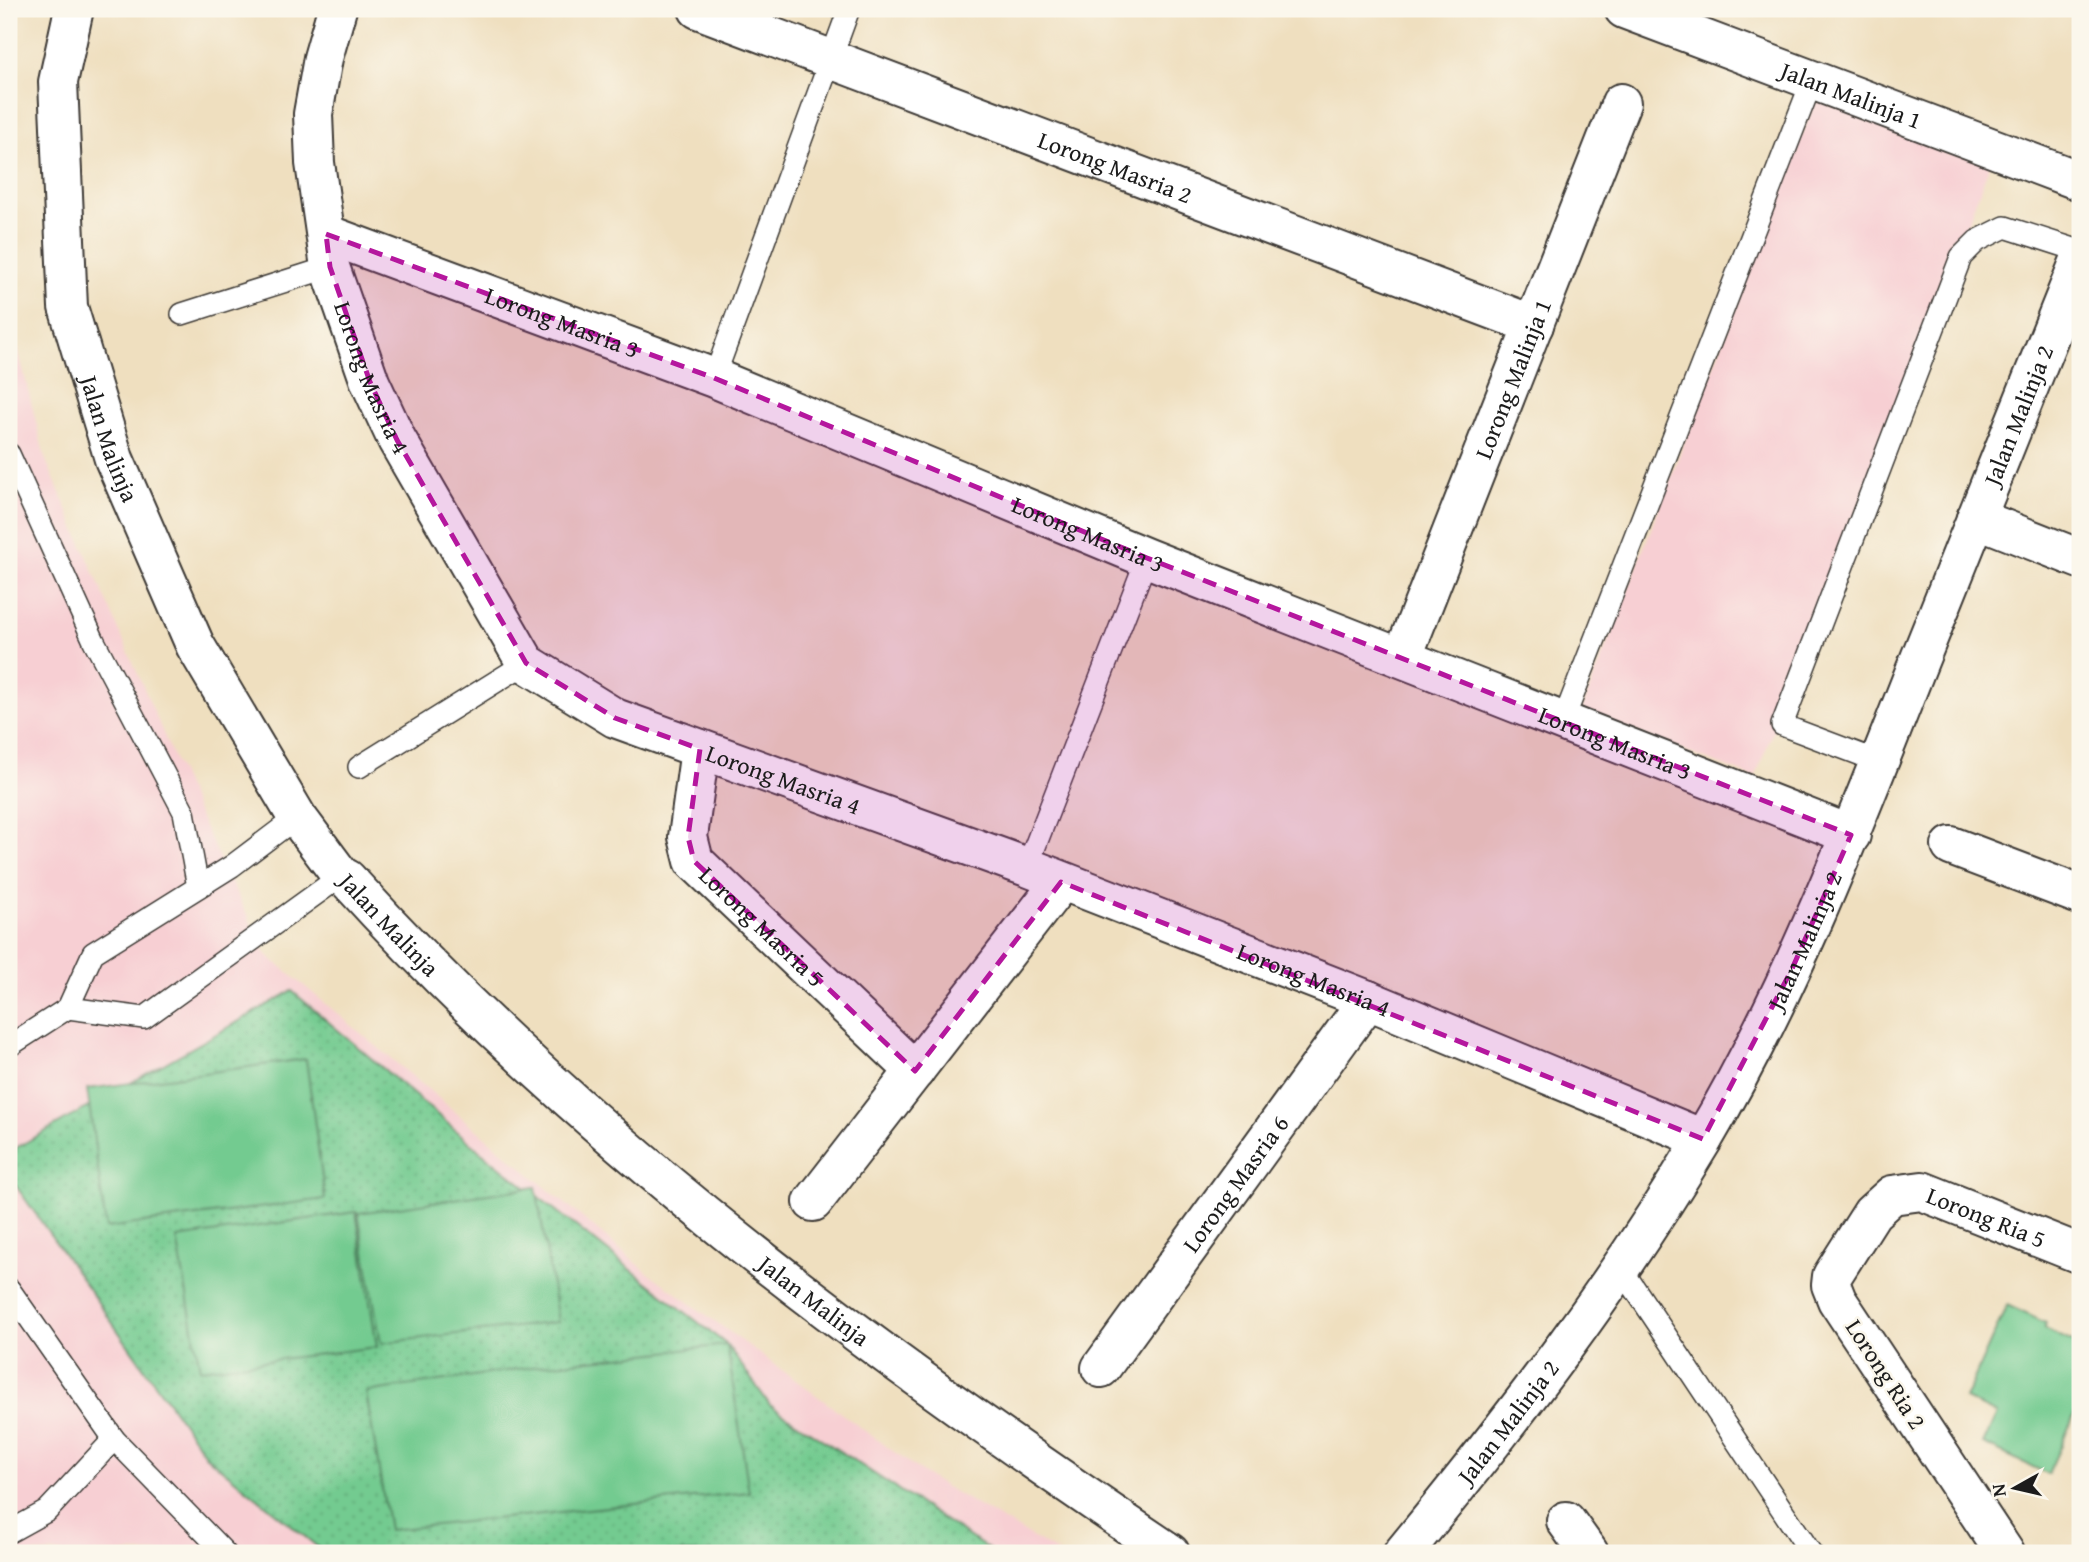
<svg xmlns="http://www.w3.org/2000/svg" width="2089" height="1562" font-family="'Gentium Book Plus',serif">
	<style>
		.built { fill: #f7cfd3 }
		.grass { fill: url(#grass-dots); stroke: #487456; stroke-width: 2 }
		.garden { fill: #73cb90; stroke: #487456; stroke-width: 2 }
		.lines { fill: none; stroke-linecap: round; stroke-linejoin: round }
		.lane-casing { stroke: #3c3934; stroke-width: 24 }
		.street-casing { stroke: #3c3934; stroke-width: 42 }
		.lane { stroke: #fff; stroke-width: 21 }
		.street { stroke: #fff; stroke-width: 38 }
		.marked { fill: #b5179e; fill-opacity: 0.2; stroke: #b5179e; stroke-width: 5; stroke-dasharray: 14 9; stroke-linejoin: round }
		.labels { text-anchor: middle; dominant-baseline: central; stroke-width: 5; stroke-linejoin: round; paint-order: stroke }
		.street-label { font-size: 24px; fill: #1c1c1c; stroke: #fbf7ec }
	</style>
	<defs>
		<pattern id="grass-dots" width="8" height="8" patternUnits="userSpaceOnUse" patternTransform="scale(1.75)"><rect width="8" height="8" fill="#73cb90"/><path d="M2 2h.1M6 6h.1" fill="none" stroke="#63ae7c" stroke-width="1.8" stroke-linecap="round"/></pattern>
	</defs>
	<rect width="100%" height="100%" fill="#fbf7ec"/>
	<filter id="ink" filterUnits="userSpaceOnUse"><feTurbulence type="fractalNoise" baseFrequency=".0143" numOctaves="2"/><feDisplacementMap in="SourceGraphic" scale="14" xChannelSelector="R" yChannelSelector="G"/><feConvolveMatrix kernelMatrix="1 2 1 2 8 2 1 2 1" color-interpolation-filters="sRGB"/></filter>
	<filter id="wash" filterUnits="userSpaceOnUse"><feTurbulence type="fractalNoise" baseFrequency=".00686" numOctaves="4" result="noise"/><feDisplacementMap in="SourceGraphic" scale="28" xChannelSelector="R" yChannelSelector="G"/><feGaussianBlur stdDeviation="1.57" result="paint"/><feColorMatrix in="noise" values="0 0 0 0 0 0 0 0 0 0 0 0 0 0 0 0 0 1.4 0 .05"/><feComposite in="paint" operator="in"/></filter>
	<g filter="url(#wash)">
		<rect width="100%" height="100%" fill="#efdfbf"/>
		<!-- built -->
		<g class="built">
			<polygon points="1816,98 1990,164 1755,778 1581,712"/>
			<polygon points="9,313 45,458 197,812 266,954 646,1271 927,1476 1059,1553 9,1553"/>
		</g>
		<!-- grass -->
		<polygon class="grass" points="292,991 480,1151 727,1345 770,1405 994,1553 325,1553 206,1456 9,1176 9,1152"/>
		<!-- garden -->
		<g class="garden">
			<polygon points="306,1059 325,1199 106,1228 87,1089"/>
			<polygon points="536,1187 558,1322 381,1343 358,1213"/>
			<polygon points="356,1212 377,1347 200,1369 177,1238"/>
			<polygon points="2007,1305 2046,1323 2044,1329 2080,1345 2080,1403 2048,1474 1983,1444 1997,1414 1965,1399"/>
			<polygon points="727,1345 749,1492 389,1530 366,1392 545,1365"/>
		</g>
	</g>
	<g filter="url(#ink)">
		<g class="lines">
			<defs>
				<g id="lane">
					<polyline points="182,314 330,267"/>
					<polyline points="714,378 849,9"/>
					<polyline points="9,454 94,641 184,812 198,887"/>
					<polyline points="1563,721 1812,81"/>
					<polyline points="1880,762 1782,725 1961,257 1977,241 2005,227 2080,251"/>
					<polyline points="359,767 526,663"/>
					<polyline points="1027,867 1147,558"/>
					<polyline points="68,1008 144,1018 341,876"/>
					<polyline points="9,1046 68,1008 93,953 232,866 297,817"/>
					<polyline points="1621,1268 1811,1553"/>
					<polyline points="9,1289 114,1439 225,1553"/>
					<polyline points="9,1532 47,1511 114,1439"/>
				</g>
				<g id="street">
					<path id="s1" d="M74 9 58 82 68 307 114 459 195 645 297 817 341 876 347 879C587 1144 875 1355 1170 1553"/>
					<path id="s2" d="M337 9 323 58 313 114 315 163 330 267 370 382 397 440 526 663 615 718 1027 867 1368 1000 1703 1139"/>
					<path id="s3" d="M698 9 1534 325"/>
					<path id="s4" d="M1624 9 2080 181"/>
					<path id="s5" d="M326 234 714 378 1147 558 1851 835"/>
					<polyline points="1976,518 2080,559"/>
					<path id="s6" d="M1403 656 1621 103"/>
					<path id="s7" d="M700 749 688 837 694 861 915 1071"/>
					<polyline points="1951,846 2080,895"/>
					<polyline points="813,1202 1061,882"/>
					<path id="s8" d="M1101 1368 1368 1000"/>
					<polyline points="1566,1521 1589,1553"/>
					<path id="s9" d="M1403 1553C1511 1422 1614 1288 1702 1141 1790 993 1852 831 1915 671 1970 534 2025 397 2080 260"/>
					<path id="s10" d="M2005 1553 1837 1300 1831 1285 1832 1276 1872 1213 1892 1195 1922 1191 2080 1254"/>
				</g>
			</defs>
			<!-- lane casing -->
			<use href="#lane" class="lane-casing"/>
			<!-- street casing -->
			<use href="#street" class="street-casing"/>
			<!-- lane -->
			<use href="#lane" class="lane"/>
			<!-- street -->
			<use href="#street" class="street"/>
		</g>
	</g>
	<!-- marked area -->
	<path class="marked" d="M326 234 714 378 1147 558 1851 835 1792 969 1703 1139 1061 882 915 1071 694 861 688 837 700 749 615 718 526 663 397 440 370 382 330 267Z"/>
	<g class="labels">
		<!-- street labels -->
		<g class="street-label">
			<text stroke="none"><textPath href="#s4" startOffset="243">Jalan Malinja 1</textPath></text>
			<text stroke="none"><textPath href="#s3" startOffset="446">Lorong Masria 2</textPath></text>
			<text stroke="none"><textPath href="#s5" startOffset="252">Lorong Masria 3</textPath></text>
			<text stroke="none"><textPath href="#s2" startOffset="380">Lorong Masria 4</textPath></text>
			<text stroke="none"><textPath href="#s6" startOffset="298">Lorong Malinja 1</textPath></text>
			<text stroke="none"><textPath href="#s9" startOffset="1302">Jalan Malinja 2</textPath></text>
			<text stroke="none"><textPath href="#s1" startOffset="438">Jalan Malinja</textPath></text>
			<text stroke="none"><textPath href="#s5" startOffset="819">Lorong Masria 3</textPath></text>
			<text stroke="none"><textPath href="#s5" startOffset="1386">Lorong Masria 3</textPath></text>
			<text stroke="none"><textPath href="#s2" startOffset="989">Lorong Masria 4</textPath></text>
			<text stroke="none"><textPath href="#s1" startOffset="1004">Jalan Malinja</textPath></text>
			<text stroke="none"><textPath href="#s7" startOffset="208">Lorong Masria 5</textPath></text>
			<text stroke="none"><textPath href="#s9" startOffset="735">Jalan Malinja 2</textPath></text>
			<text stroke="none"><textPath href="#s2" startOffset="1556">Lorong Masria 4</textPath></text>
			<text stroke="none"><textPath href="#s8" startOffset="228">Lorong Masria 6</textPath></text>
			<text stroke="none"><textPath href="#s10" startOffset="530">Lorong Ria 5</textPath></text>
			<text stroke="none"><textPath href="#s1" startOffset="1572">Jalan Malinja</textPath></text>
			<text transform="translate(1886 1374) rotate(57)">Lorong Ria 2</text>
			<text stroke="none"><textPath href="#s9" startOffset="168">Jalan Malinja 2</textPath></text>
		</g>
	</g>
	<!-- margin -->
	<rect width="2089" height="1562" fill="none" stroke="#fbf7ec" stroke-width="35"/>
	<!-- north arrow -->
	<g transform="translate(2015 1488) rotate(262)" stroke="#fbf7ec" stroke-width="5" paint-order="stroke">
	<path d="M0-5L12 26L0 18L-12 26Z" fill="#1c1c1c"/>
	<text y="-10" font-size="19" font-weight="bold" text-anchor="middle" fill="#1c1c1c">N</text>
	</g>
</svg>
